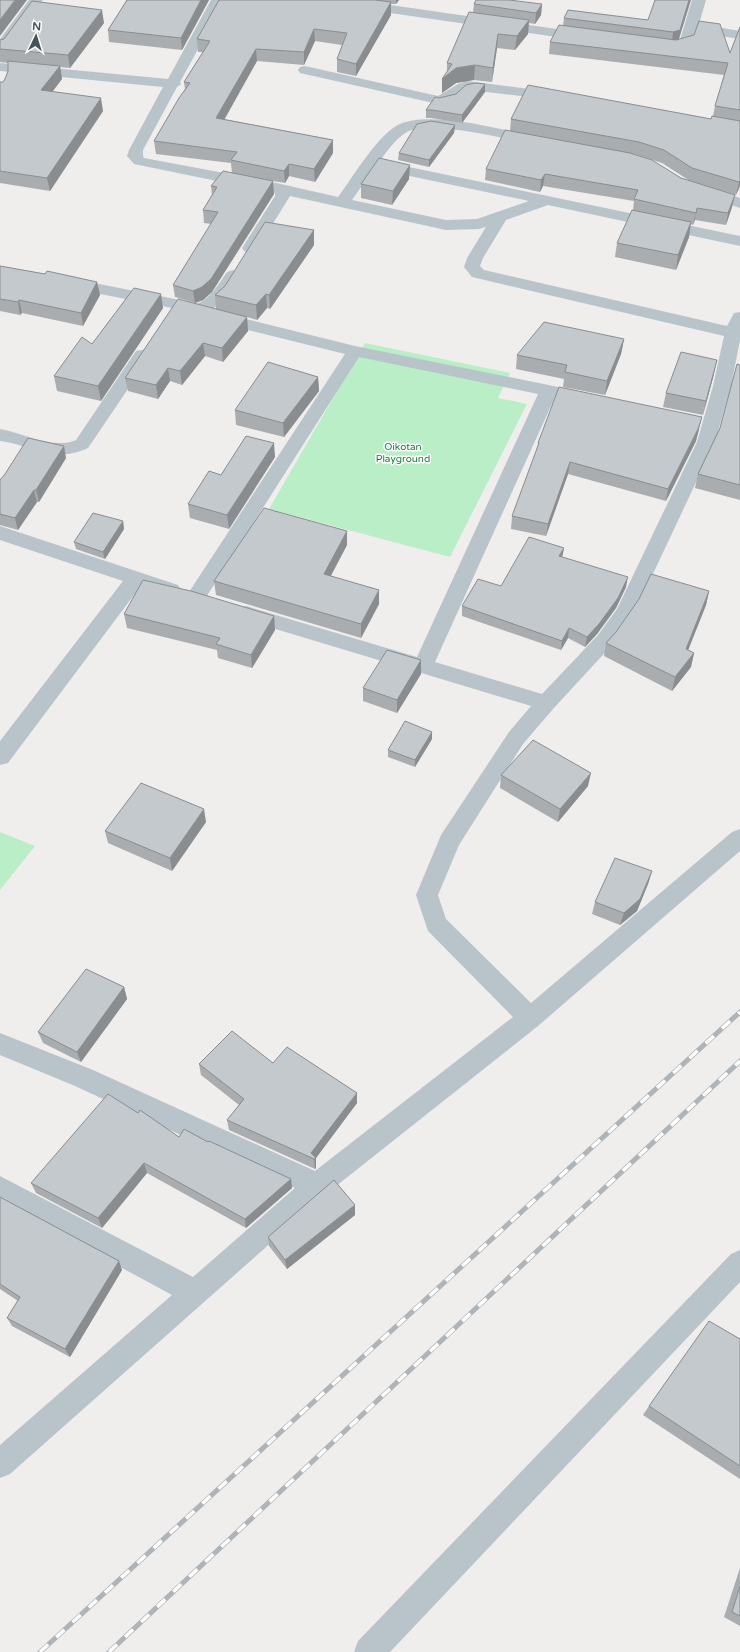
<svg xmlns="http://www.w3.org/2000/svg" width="740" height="1652" font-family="'Varela Round',sans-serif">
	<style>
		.green { fill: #baeec6 }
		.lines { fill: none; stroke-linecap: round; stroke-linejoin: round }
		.minor { fill: #b8c4ca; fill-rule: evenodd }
		.rail-casing { stroke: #afb4b8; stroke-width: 5 }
		.rail { stroke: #fff; stroke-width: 3.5; stroke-dasharray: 11; stroke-linecap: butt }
		.wall { fill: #a9adb0 }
		.shaded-wall { fill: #898d90 }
		.building { fill: #c4c9cd; stroke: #898d90 }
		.labels { text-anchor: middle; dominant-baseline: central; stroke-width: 3; stroke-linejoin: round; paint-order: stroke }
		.park-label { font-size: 10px; fill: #177b38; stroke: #fff }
	</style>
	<rect width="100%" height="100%" fill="#f0eded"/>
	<!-- green -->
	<g class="green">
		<polygon points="365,343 510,373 498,398 527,404 450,557 269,509"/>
		<polygon points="0,832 35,846 0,890"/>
	</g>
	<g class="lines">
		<!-- minor -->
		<g class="minor">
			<polygon points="29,0 43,0 5,51 0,52 0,39"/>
			<path d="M211 0H225L180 82 181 84 177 87 143 150V156L144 158 272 182 338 197C353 177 375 139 396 126 426 109 499 129 532 136L537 137 539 140 537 143 532 144C505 139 431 120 407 132 396 138 387 151 380 161L740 236V246L548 205 506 220 483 258 480 266 484 270 727 326 734 313 740 312V340L731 386 715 442 635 612 612 645 553 709 523 744 459 845 438 895 446 919 531 1003 732 832 740 829V851L538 1026 326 1194 10 1474 0 1478V1445L172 1295 0 1202V1176L193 1277 295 1188 75 1086 0 1055V1033L93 1070 315 1171 513 1017 428 931 416 895 441 835 509 732 531 706 239 618 236 613 239 608 246 606 417 657 538 394 359 357 203 602 196 604 189 602 186 597 189 592 345 354 212 321 210 317 212 313 218 312 355 346 593 394 596 398 593 402 587 404 555 397 435 662 542 694 598 635 617 609 697 442 713 386 724 336 472 277 464 267 467 258 486 227 479 229 446 230 290 196 256 251 250 253 244 251 242 248 275 196V193L134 164 127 156 129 150 163 87 0 71V63L168 79ZM375 167 381 170 529 201 477 219 446 220 352 200Z"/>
			<polygon points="321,0 356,0 585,33 590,34 592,37 590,40 585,41 328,4 323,3"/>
			<polygon points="692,0 706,0 699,24 740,31 740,39 696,32 691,46 673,51 660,50 658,47 660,44 680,40"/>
			<polygon points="305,66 438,96 458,84 467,81 554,92 559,93 561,96 559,99 554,100 469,90 451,100 438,104 300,73 298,70 300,67"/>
			<polygon points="705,187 740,198 740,208 700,195 697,192 700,189"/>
			<path d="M233 270 239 272 241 275C229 294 219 310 196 316L172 308 69 288 63 287 61 283 63 279 69 278 175 299 195 305C211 298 218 285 227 272Z"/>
			<path d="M142 350 148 351 151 355 88 448C52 464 35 446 0 441V429C24 433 52 450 76 440L136 351Z"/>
			<polygon points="0,526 178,585 181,590 178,595 171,597 140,587 8,763 0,765 0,741 123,581 0,540"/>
			<polygon points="740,1250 740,1282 390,1652 354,1652 358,1641 731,1254"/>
		</g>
		<defs>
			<g id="rail">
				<polyline points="40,1652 740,1012"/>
				<polyline points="109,1652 740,1061"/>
			</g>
		</defs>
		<!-- rail casing -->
		<use href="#rail" class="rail-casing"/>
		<!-- rail -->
		<use href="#rail" class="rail"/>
	</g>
	<!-- wall -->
	<g class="wall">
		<polygon points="127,0 209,0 182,50 109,42 108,30"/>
		<polygon points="219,0 399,0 396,4 391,4 391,15 356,76 337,72 337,59 342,45 315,41 304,65 257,61 224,119 333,140 333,153 315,182 289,176 285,183 256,178 274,194 212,292 203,300 195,303 175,297 173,285 211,224 204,223 203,210 212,195 211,186 232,173 231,163 156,154 154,141 185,89 184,82 203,52 198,52 197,39"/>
		<polygon points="655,0 679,39 730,53 740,27 740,186 736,195 690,181 662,163 634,154 681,178 732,207 726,225 695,220 693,225 691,224 689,237 676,270 615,257 617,243 633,210 634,201 543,186 540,192 485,180 486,169 510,131 511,119 711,119 713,116 715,106 724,75 549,54 550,42 563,26 564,18 648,20"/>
		<polygon points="474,4 542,4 541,15 535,24 529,23 528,34 515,50 497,48 492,82 474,80 456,83 442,93 447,72 447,63 473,12"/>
		<polygon points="104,23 70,68 60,67 62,79 52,91 103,111 50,191 0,183 0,82 3,82 5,79 8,71 8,63 0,62 0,40"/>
		<polygon points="485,92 462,123 431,118 426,118 426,110 439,98"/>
		<polygon points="455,125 454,133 429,167 398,160 399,153"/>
		<polygon points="409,179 392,205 361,198 361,184"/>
		<polygon points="314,230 314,245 270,309 267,308 257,320 247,317 248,331 223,362 205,356 182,385 170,381 158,399 128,391 125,378 216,309 215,295"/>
		<polygon points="0,266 45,274 97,282 100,295 83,326 22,313 20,315 0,311"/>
		<polygon points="163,308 101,401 57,391 54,376 92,344"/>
		<polygon points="624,339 621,354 605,395 563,387 564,379 516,369 517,355"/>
		<polygon points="740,365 740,500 695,488 698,474 720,428"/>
		<polygon points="714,374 703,415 663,407 666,393"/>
		<polygon points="318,377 319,391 284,437 236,425 235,410"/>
		<polygon points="699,429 696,441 666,501 568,474 546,536 511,529 512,516 537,450 538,443"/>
		<polygon points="275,457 229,529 190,518 188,504 221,475"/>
		<polygon points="66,458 39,502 37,502 18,530 0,525 0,480"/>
		<polygon points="123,521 124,529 105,559 76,549 74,542"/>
		<polygon points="347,545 331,576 379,604 361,638 216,595 214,581"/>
		<polygon points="564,548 562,557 626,587 616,608 597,634 585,647 568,638 561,650 462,616 462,606 501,586"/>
		<polygon points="709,591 706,605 688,650 694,653 691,667 672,691 604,656 606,643"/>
		<polygon points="124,614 274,616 275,630 252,668 218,658 217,650 127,628"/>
		<polygon points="421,660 421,674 397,713 363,701 363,688"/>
		<polygon points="432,732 432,739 415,767 388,757 388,750"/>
		<polygon points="501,775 588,786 558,822 500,788"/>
		<polygon points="206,822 172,871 108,843 105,831"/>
		<polygon points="652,871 648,884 637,911 620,925 592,914 595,902"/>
		<polygon points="124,987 127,999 81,1062 43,1043 38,1032"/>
		<polygon points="273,1063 357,1103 316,1158 316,1168 315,1169 229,1130 227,1120 239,1105 201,1075 199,1064"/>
		<polygon points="138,1113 179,1137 208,1142 291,1179 292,1188 246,1228 147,1173 102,1228 36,1193 31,1183"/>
		<polygon points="0,1197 122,1270 70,1357 12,1326 7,1318 18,1301 0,1289"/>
		<polygon points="355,1215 287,1269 269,1246 268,1237"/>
		<polygon points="740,1339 740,1479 643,1415 649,1406"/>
		<polygon points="740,1568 740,1626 724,1617"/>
	</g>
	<!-- shaded-wall -->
	<g class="shaded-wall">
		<polygon points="15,0 27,0 0,36 0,20"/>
		<polygon points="201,0 209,0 182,50 181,38"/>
		<polygon points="396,0 399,0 396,4"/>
		<polygon points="689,0 691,0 679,39 672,41 673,32"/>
		<polygon points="391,2 391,15 356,76 356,64"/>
		<polygon points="542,4 541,15 535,24 536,13"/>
		<polygon points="102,10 104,23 70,68 68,55"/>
		<polygon points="529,20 528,34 515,50 517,36"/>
		<polygon points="314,29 315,41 304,65 304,52"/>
		<polygon points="498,34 497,48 492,82 493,68"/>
		<polygon points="256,49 257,61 218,131 216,118"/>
		<polygon points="475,65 474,80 456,83 442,93 442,79 456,68"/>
		<polygon points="60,66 62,79 44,103 41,90"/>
		<polygon points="485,84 485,92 462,123 462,115"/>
		<polygon points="101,98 103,111 50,191 47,178"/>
		<polygon points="455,125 454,133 429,167 429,160"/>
		<polygon points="333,140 333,153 315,182 314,169"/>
		<polygon points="289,164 289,176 285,183 284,171"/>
		<polygon points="410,165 409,179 392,205 393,191"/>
		<polygon points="545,174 543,186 540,192 541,180"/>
		<polygon points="273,181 274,194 212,292 203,300 195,303 193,291"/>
		<polygon points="740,181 740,186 736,195 739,182"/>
		<polygon points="735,195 732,207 726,225 728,213"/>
		<polygon points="697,208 695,220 693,225 696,213"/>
		<polygon points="691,222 689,237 676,270 678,255"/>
		<polygon points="314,230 314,245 270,309 269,295"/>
		<polygon points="97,282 100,295 83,326 81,313"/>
		<polygon points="161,294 163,308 101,401 98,386"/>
		<polygon points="266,294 267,308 257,320 256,305"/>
		<polygon points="19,300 22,313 20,315 18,302"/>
		<polygon points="247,317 248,331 223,362 222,348"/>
		<polygon points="624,339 621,354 605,395 607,381"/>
		<polygon points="203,343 205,356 182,385 180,371"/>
		<polygon points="717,360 714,374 703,415 706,401"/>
		<polygon points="168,368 170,381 158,399 156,385"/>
		<polygon points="318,377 319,391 284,437 283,423"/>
		<polygon points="702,417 696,441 666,501 668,489"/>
		<polygon points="274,443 275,457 229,529 227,515"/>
		<polygon points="64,446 66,458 39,502 36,490"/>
		<polygon points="570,462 568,474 546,536 548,524"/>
		<polygon points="34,490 37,502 18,530 15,518"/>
		<polygon points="123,521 124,529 105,559 103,552"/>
		<polygon points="347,531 347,545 324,588 324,574"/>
		<polygon points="564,548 562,558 559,556"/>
		<polygon points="628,577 626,587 616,608 597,634 585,647 587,637"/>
		<polygon points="379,590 379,604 361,638 361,624"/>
		<polygon points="709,591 706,605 683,663 686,649"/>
		<polygon points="274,616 275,630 252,668 251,655"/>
		<polygon points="569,628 568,638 561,650 562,641"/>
		<polygon points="694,653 691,667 672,691 675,677"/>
		<polygon points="421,660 421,674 397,713 397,700"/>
		<polygon points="432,732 432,739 415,767 415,760"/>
		<polygon points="591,773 588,786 558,822 560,809"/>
		<polygon points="204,809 206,822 172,871 170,858"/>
		<polygon points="652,871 648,884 637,911 620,925 624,913"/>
		<polygon points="124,987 127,999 81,1062 77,1052"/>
		<polygon points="357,1093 357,1103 316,1158 316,1168 315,1169 314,1159 311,1153"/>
		<polygon points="144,1163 147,1173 102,1228 98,1218"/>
		<polygon points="291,1179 292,1188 246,1228 245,1219"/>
		<polygon points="355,1205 355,1215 287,1269 285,1260"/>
		<polygon points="119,1261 122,1270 70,1357 65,1349"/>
	</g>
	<!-- building -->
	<g class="building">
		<polygon points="0,0 15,0 0,20"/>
		<polygon points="127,0 201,0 181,38 108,30"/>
		<polygon points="219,0 375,0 391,2 356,64 337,59 347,33 314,29 304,52 256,49 216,118 333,140 314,169 289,164 284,171 231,160 237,152 154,141 179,98 190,83 184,82 210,41 197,39"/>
		<polygon points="476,0 509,0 542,4 536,13 474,4"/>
		<polygon points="655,0 689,0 680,30 673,32 564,18 568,10 648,20"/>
		<polygon points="32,1 102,10 68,55 0,49 0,40 4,39"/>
		<polygon points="469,12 529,20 517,36 498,34 493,68 475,65 456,68 442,79 452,64 447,63"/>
		<polygon points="699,21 720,24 730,53 740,27 740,110 715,106 728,63 550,42 559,25 676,40 694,35"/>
		<polygon points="8,61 60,66 41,90 101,98 47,178 0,171 0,82 3,82 5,79 8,71"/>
		<polygon points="475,83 485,84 462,115 432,110 426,110 435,97 439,98 456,94 466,85"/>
		<polygon points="528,85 711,119 712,116 740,121 740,181 739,182 692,168 664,150 639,142 511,119"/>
		<polygon points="431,121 455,125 429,160 399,153 417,124"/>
		<polygon points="505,130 630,153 652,160 681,178 735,195 728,213 697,208 696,213 634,199 638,190 545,174 541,180 486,169"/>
		<polygon points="379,158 410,165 393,191 361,184"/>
		<polygon points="223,171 273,181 211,279 202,287 193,291 173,285 218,212 203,210 217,187 211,186"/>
		<polygon points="632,210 691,222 678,255 617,243"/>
		<polygon points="265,222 314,230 269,295 266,294 256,305 215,295 225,286"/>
		<polygon points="0,266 45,274 47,271 97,282 81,313 19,300 18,302 0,299"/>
		<polygon points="134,288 161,294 98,386 54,376 82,337 92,344"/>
		<polygon points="178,299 247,317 222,348 203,343 180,371 168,368 156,385 125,378"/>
		<polygon points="544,322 624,339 607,381 565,372 567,365 517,355"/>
		<polygon points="681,352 717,360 706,401 666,393"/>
		<polygon points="268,362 318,377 283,423 235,410"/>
		<polygon points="737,364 740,365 740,485 698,474 720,428"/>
		<polygon points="559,387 702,417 698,429 668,489 570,462 548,524 512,516 539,443 538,443"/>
		<polygon points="246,436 274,443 227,515 188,504 209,471 221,475"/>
		<polygon points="28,438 64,446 36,490 34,490 15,518 0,514 0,480 5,474"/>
		<polygon points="264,508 347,531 324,574 379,590 361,624 214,581"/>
		<polygon points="93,513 123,521 103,552 74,542"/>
		<polygon points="529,537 564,548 559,556 628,577 618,598 599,624 587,637 569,628 562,641 462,606 478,579 501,586"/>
		<polygon points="651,574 709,591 686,649 694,653 675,677 606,643 616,632 639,599"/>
		<polygon points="143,580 191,591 274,616 251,655 216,644 220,638 124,614"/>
		<polygon points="387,650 421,660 397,700 363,688"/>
		<polygon points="405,721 432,732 415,760 388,750"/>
		<polygon points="533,740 591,773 560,809 501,775"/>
		<polygon points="141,783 204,809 170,858 105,831"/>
		<polygon points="615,858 652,871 640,899 624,913 595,902"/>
		<polygon points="86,969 124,987 77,1052 38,1032"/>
		<polygon points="232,1031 273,1063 287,1047 357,1093 311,1153 316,1158 314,1159 227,1120 244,1099 199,1064"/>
		<polygon points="108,1094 138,1113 140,1110 179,1137 184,1129 208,1142 209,1141 291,1179 245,1219 144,1163 98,1218 31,1183"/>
		<polygon points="334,1180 355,1205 285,1260 268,1237"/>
		<polygon points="0,1197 119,1261 65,1349 7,1318 20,1297 0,1284"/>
		<polygon points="709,1321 740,1339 740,1466 649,1406"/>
		<polygon points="740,1586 740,1616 732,1612"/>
	</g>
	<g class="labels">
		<!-- park labels -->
		<g class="park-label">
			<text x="403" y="447">Oikotan<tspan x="403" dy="12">Playground</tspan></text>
		</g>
	</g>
	<!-- north arrow -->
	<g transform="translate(36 36) rotate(4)" stroke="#ffffff" stroke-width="3" paint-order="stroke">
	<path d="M0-3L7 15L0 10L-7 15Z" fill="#45545a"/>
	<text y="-6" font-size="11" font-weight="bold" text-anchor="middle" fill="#45545a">N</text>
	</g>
</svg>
